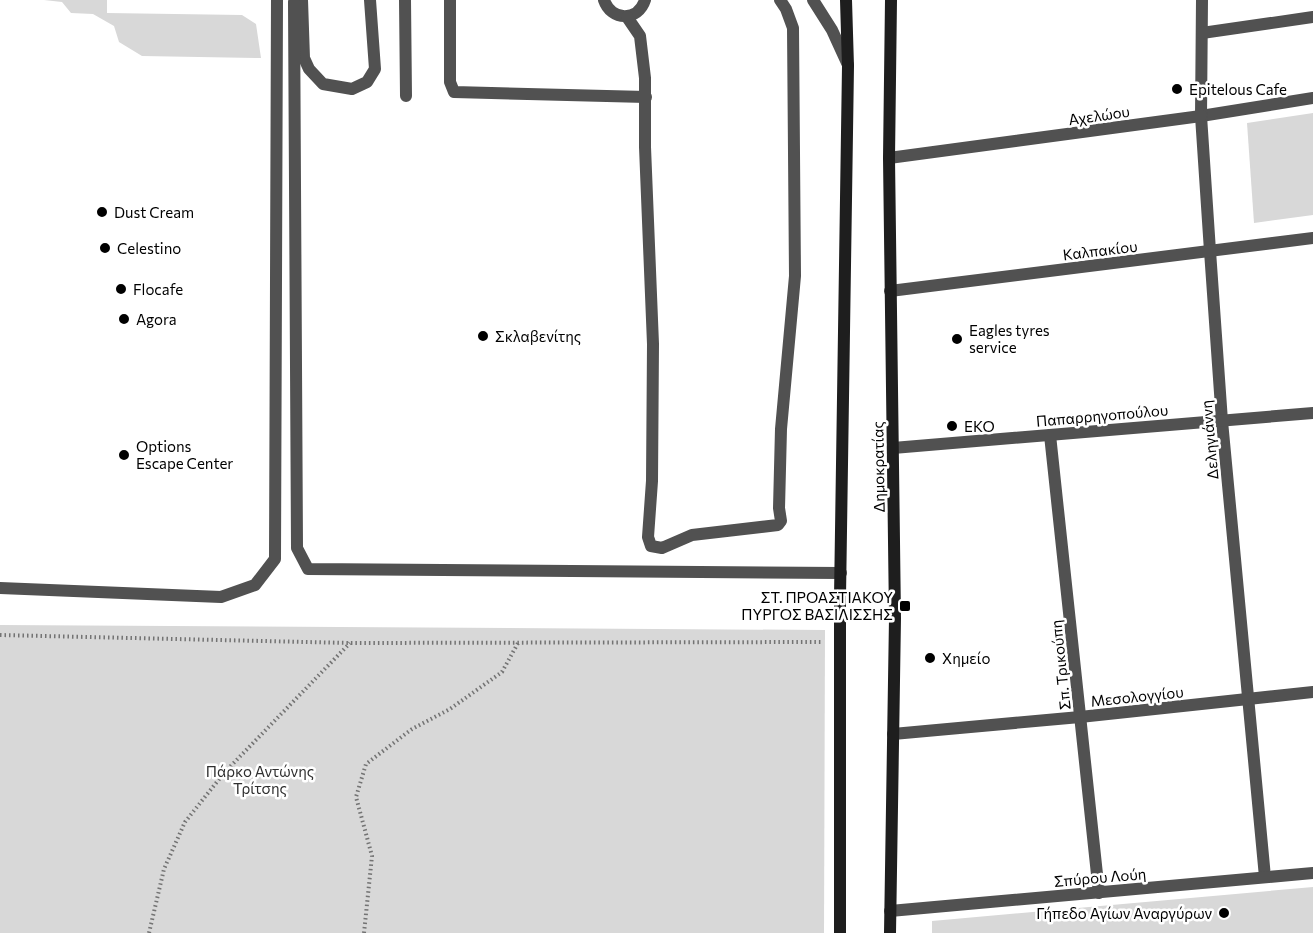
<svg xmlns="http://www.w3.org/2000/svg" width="1313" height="933" font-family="Commissioner,sans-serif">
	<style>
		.green { fill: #d8d8d8 }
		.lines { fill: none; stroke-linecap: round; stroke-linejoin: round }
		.path { stroke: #737373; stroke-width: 4; stroke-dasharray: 1.5 3; stroke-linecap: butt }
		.service { stroke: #515151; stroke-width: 12 }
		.pedestrian { stroke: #515151; stroke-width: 12 }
		.minor { stroke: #515151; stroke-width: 12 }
		.secondary { stroke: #1e1e1e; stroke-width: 12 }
		.poi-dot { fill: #000; stroke: #fff; stroke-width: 2 }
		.labels { text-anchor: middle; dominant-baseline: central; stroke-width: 5; stroke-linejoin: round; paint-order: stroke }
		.poi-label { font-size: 15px; fill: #000; stroke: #fff; text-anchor: start }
		.street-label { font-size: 15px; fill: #000; stroke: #fff }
		.park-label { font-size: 15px; fill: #2f2f2f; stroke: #fff }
	</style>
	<rect width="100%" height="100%" fill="#fff"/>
	<!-- green -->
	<g class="green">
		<polygon points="44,0 107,0 107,13 242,15 256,24 261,58 142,56 119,42 114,26 93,14 71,13 62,2"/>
		<polygon points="1313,113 1313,215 1254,223 1247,123"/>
		<polygon points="0,625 825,630 824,933 0,933"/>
		<polygon points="1313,887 1313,933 932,933 932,921"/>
	</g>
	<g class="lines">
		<!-- path -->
		<g class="path">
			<polyline points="0,635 350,643 822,642"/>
			<polyline points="149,933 164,869 185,822 224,773 350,643"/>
			<polyline points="364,933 372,856 356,797 366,764 412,729 450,709 502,672 518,643"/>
		</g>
		<!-- service -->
		<g class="service">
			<polyline points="302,0 304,58 309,69 323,84 352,89 367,82 375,69 370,0"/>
			<polyline points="405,0 406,96"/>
			<polyline points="450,0 450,82 454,92 646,97"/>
			<path d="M604 0C611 21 638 22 645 0"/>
			<polyline points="813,0 832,30 848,65"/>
			<polyline points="294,2 297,548 308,569 841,573"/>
			<polyline points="627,17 640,36 645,78 645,147 653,344 652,481 648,537 651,546 662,548 692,535 778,525 781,521 779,508 781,429 795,276 793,28 786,9 780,0"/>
			<polyline points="0,588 221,597 255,585 275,559 277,0"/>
		</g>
		<!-- pedestrian -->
		<polyline class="pedestrian" points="1201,116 1313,98"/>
		<!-- minor -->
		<g class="minor">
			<polyline points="1202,0 1201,116 1210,251 1222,421 1265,877"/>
			<polyline points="1202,33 1313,17"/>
			<polyline points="889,158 1201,116"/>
			<polyline points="890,291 1313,238"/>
			<polyline points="1050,435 1099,893"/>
			<polyline points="893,448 1313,413"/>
			<polyline points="893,734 1080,717 1313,692"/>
			<polyline points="890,911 1313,873"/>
		</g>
		<!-- secondary -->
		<g class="secondary">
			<polyline points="840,933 840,597 848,66 846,0"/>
			<polyline points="890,933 895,618 889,158 891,0"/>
		</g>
	</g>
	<!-- markers -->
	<g class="poi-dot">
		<circle cx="1177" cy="89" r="6"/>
		<circle cx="102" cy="212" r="6"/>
		<circle cx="105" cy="248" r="6"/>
		<circle cx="121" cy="289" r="6"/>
		<circle cx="124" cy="319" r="6"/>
		<circle cx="483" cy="336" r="6"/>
		<circle cx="957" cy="339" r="6"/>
		<circle cx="952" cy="426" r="6"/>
		<circle cx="124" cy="455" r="6"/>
		<rect x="899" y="600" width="12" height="12" rx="3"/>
		<circle cx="930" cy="658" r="6"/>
		<circle cx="1224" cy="913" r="6"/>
	</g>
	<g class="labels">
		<!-- poi labels -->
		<g class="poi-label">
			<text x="1189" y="89">Epitelous Cafe</text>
			<text x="114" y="212">Dust Cream</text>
			<text x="117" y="248">Celestino</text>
			<text x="133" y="289">Flocafe</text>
			<text x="136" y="319">Agora</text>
			<text x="969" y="330">Eagles tyres<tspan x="969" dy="17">service</tspan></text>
			<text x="495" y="336">Σκλαβενίτης</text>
			<text x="964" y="426">EKO</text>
			<text x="136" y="446">Options<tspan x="136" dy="17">Escape Center</tspan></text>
			<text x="893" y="597" text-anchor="end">ΣΤ. ΠΡΟΑΣΤΙΑΚΟΥ<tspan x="893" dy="17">ΠΥΡΓΟΣ ΒΑΣΙΛΙΣΣΗΣ</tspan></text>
			<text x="942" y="658">Χημείο</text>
			<text x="1212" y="913" text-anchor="end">Γήπεδο Αγίων Αναργύρων</text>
		</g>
		<!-- street labels -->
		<g class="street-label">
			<text transform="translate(1099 115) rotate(-8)">Αχελώου</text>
			<text transform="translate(1100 250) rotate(-7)">Καλπακίου</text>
			<text transform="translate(1102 415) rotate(-5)">Παπαρρηγοπούλου</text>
			<text transform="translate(1209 440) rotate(-95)">Δεληγιάννη</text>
			<text transform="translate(878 467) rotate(-91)">Δημοκρατίας</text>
			<text transform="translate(1060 665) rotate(-96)">Σπ. Τρικούπη</text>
			<text transform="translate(1137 696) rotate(-6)">Μεσολογγίου</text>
			<text transform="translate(1100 877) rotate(-5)">Σπύρου Λούη</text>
		</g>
		<!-- park labels -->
		<g class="park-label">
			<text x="260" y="771">Πάρκο Αντώνης<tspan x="260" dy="17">Τρίτσης</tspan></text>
		</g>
	</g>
</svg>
